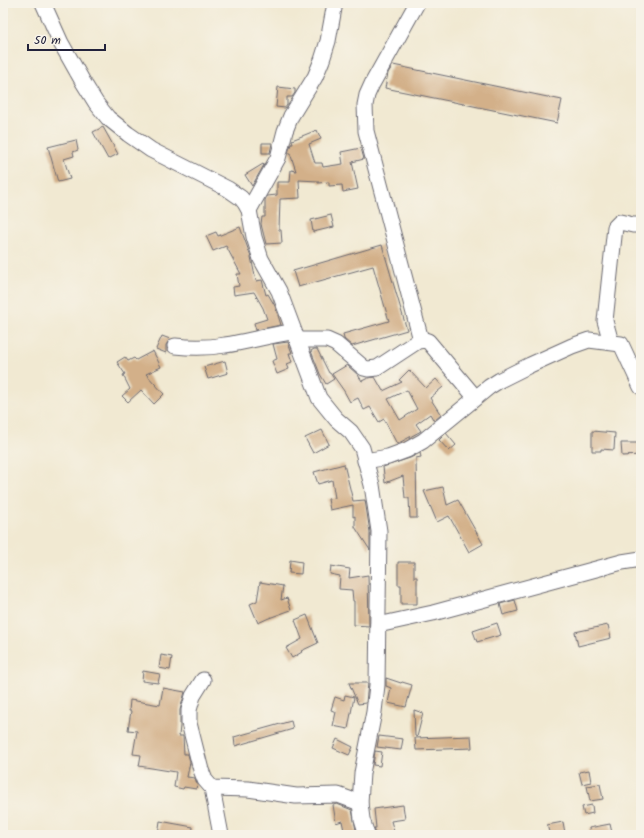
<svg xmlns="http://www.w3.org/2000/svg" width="644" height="838" font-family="Kalam,sans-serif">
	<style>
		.building { fill: #d3b089; fill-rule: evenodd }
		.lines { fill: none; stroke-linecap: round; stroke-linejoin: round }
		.minor-casing { stroke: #6a6870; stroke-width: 17 }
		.minor { stroke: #fff; stroke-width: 15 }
	</style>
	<rect width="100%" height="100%" fill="#f7f3e8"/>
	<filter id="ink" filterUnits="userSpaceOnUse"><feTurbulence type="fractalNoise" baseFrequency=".025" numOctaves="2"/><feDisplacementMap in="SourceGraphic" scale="8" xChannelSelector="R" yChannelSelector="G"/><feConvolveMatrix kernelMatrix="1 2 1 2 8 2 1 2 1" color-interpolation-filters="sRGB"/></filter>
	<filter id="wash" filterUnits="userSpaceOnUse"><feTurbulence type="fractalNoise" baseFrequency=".012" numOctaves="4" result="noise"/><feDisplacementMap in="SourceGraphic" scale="16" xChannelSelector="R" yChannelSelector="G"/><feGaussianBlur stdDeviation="0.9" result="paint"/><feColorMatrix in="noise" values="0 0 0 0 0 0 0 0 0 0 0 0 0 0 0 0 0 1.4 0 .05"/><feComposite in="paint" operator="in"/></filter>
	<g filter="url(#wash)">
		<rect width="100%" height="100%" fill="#f1e9d2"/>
		<g id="blocks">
			<!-- building -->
			<g class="building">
				<polygon points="393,65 562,100 557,123 385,88 388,73"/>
				<polygon points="278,87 295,89 295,93 292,97 287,97 287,105 285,108 276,107"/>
				<polygon points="103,127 118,154 108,159 93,132"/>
				<polygon points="317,130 321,139 309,144 315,163 322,163 323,167 343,164 341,152 361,148 364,159 352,162 358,189 343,192 342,185 329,186 329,182 318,183 318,181 299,180 300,198 280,199 279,230 281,230 282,243 266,244 261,224 262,217 265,217 265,200 267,196 277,195 277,182 290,182 291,170 296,171 290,153 288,153 291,144 293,144 292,140"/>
				<polygon points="76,140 78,150 73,152 74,156 64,159 70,179 58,182 48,147"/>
				<polygon points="262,143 272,143 270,153 262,153"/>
				<polygon points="263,164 264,165 252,186 245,175"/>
				<polygon points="331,215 334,227 313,232 311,220"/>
				<polygon points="240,227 251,257 256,281 262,280 266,295 268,294 275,306 281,325 256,330 254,323 267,319 263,308 254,292 234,295 233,287 239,286 237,274 241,274 226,246 213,251 206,236 216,232 218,236"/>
				<polygon points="382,245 407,330 352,346 344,339 343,334 389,321 373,266 298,287 293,271"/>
				<polygon points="162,336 170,339 166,345 166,353 156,349"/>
				<polygon points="288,342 292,353 289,353 292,362 287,364 289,369 277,374 272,361 277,359 273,344"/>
				<polygon points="314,349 317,349 329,373 330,373 334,379 326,384 320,374 311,351"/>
				<polygon points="153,351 161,367 146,374 164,394 154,404 141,390 128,402 122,396 130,389 123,375 125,374 117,362 125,357 128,361 134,358 136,360"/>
				<polygon points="225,361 228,373 208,379 204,367"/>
				<path d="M347 365 358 375 362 381 368 378 375 377 383 391 402 382 399 380 409 370 426 388 436 379 443 387 430 398 441 415 434 421 430 414 416 424 421 431 397 444 384 419 379 422 370 407 364 410 358 398 350 402 344 391 332 374ZM407 390 417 409 400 420 388 399Z"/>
				<polygon points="322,430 329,444 313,453 305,438"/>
				<polygon points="592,431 615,433 614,450 601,449 601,451 592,451"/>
				<polygon points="446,433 456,445 449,451 439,440"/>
				<polygon points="621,443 641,443 641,455 622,456"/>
				<polygon points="420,453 421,457 416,458 417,518 410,518 409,498 405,498 403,476 385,483 383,467 410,458"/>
				<polygon points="344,464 353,501 365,500 370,532 370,550 355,527 355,516 353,517 353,505 330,510 328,499 335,498 332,480 318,484 314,472"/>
				<polygon points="443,487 447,505 458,500 483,544 469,552 449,516 437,522 424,491"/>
				<polygon points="290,560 302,562 301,574 289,573"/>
				<polygon points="398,562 414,562 414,577 417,577 417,604 401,604 401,585 398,585"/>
				<polygon points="331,566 350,569 349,578 368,575 369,626 354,625 354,601 353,601 352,590 339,589 340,576 330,574"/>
				<polygon points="260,582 283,586 281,600 287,598 291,610 269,618 258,623 250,604 257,601"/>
				<polygon points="515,600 518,611 503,615 500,604"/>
				<polygon points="307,615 318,643 301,651 302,652 292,658 286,648 302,639 295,620"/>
				<polygon points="497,623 501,635 477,642 473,631"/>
				<polygon points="608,625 611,638 578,646 575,632"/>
				<polygon points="161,655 172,657 170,670 159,668"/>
				<polygon points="143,671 160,674 158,683 142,681"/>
				<polygon points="386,678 401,683 402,682 412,685 406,707 388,703 391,688 386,686"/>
				<polygon points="349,683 368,683 366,703 358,704"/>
				<polygon points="163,688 185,692 180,710 180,726 179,736 183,736 184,754 188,754 190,762 187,777 195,778 197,784 196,789 184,787 183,789 174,787 176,772 139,766 141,755 133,754 137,731 128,730 131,711 129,711 130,700 160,705"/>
				<polygon points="345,695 354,697 348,729 333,726 336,712 331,710 335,697 344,700"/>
				<polygon points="414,710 423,713 417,737 415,736"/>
				<polygon points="291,721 293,729 235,746 234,737"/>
				<polygon points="379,736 403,739 401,750 377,747"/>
				<polygon points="471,736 472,748 416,750 415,738"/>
				<polygon points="337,739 353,747 349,755 333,748"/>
				<polygon points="375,751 382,752 380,766 373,765"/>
				<polygon points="589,770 591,782 582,784 579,772"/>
				<polygon points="600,784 603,799 590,801 587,786"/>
				<polygon points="337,804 352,810 357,835 345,835 342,821 336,823 333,805"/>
				<polygon points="403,805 405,819 391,821 395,835 376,835 374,828 376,828 374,809"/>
				<polygon points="592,805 593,813 584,815 582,807"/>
				<polygon points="160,821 193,827 192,835 158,835"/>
				<polygon points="563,822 565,833 550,835 547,825"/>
				<polygon points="610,824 612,833 601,835 590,835 589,828"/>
			</g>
		</g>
	</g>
	<g filter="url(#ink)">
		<use href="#blocks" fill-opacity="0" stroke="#6a6870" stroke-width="1"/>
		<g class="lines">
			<defs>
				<g id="minor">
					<polyline points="43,3 61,43 83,82 96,103 108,118 128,134 151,150 228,189 241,198 245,203 249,210 254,237 261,259 279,291 319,398 336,419 351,432 362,448 372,485 379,531 377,685 374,712 362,773 360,803 362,819 367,835"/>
					<polyline points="417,3 372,84 367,95 365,105 366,131 421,340"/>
					<polyline points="249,210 278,158 285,131 291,116 315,77 322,60 328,41 335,3"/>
					<polyline points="297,340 327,340 336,344 364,368 368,369 377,368 418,341 425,340 428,341 475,397"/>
					<polyline points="611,342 605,321 615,227 620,222 633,225 641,225"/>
					<path d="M175 346C192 348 208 348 225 345 248 342 271 334 294 332"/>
					<polyline points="365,461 388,457 407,450 423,441 489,387 500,380 530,365 572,346 589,340 621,344 641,387"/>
					<polyline points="378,625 433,613 622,562 641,559"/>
					<polyline points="203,680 193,696 189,710 189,723 201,770 205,780 212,788 248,789 296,796 338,795 360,803"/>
					<polyline points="212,788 221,835"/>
				</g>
			</defs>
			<!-- minor casing -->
			<use href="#minor" class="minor-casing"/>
			<!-- minor -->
			<use href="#minor" class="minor"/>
		</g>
	</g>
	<!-- margin -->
	<rect width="644" height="838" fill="none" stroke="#f7f3e8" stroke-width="16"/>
	<!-- scale -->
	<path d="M28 44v6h77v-6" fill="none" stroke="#22223b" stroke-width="2"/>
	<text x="34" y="44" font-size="12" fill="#22223b" stroke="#f7f3e8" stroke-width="3" paint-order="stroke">50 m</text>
</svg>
